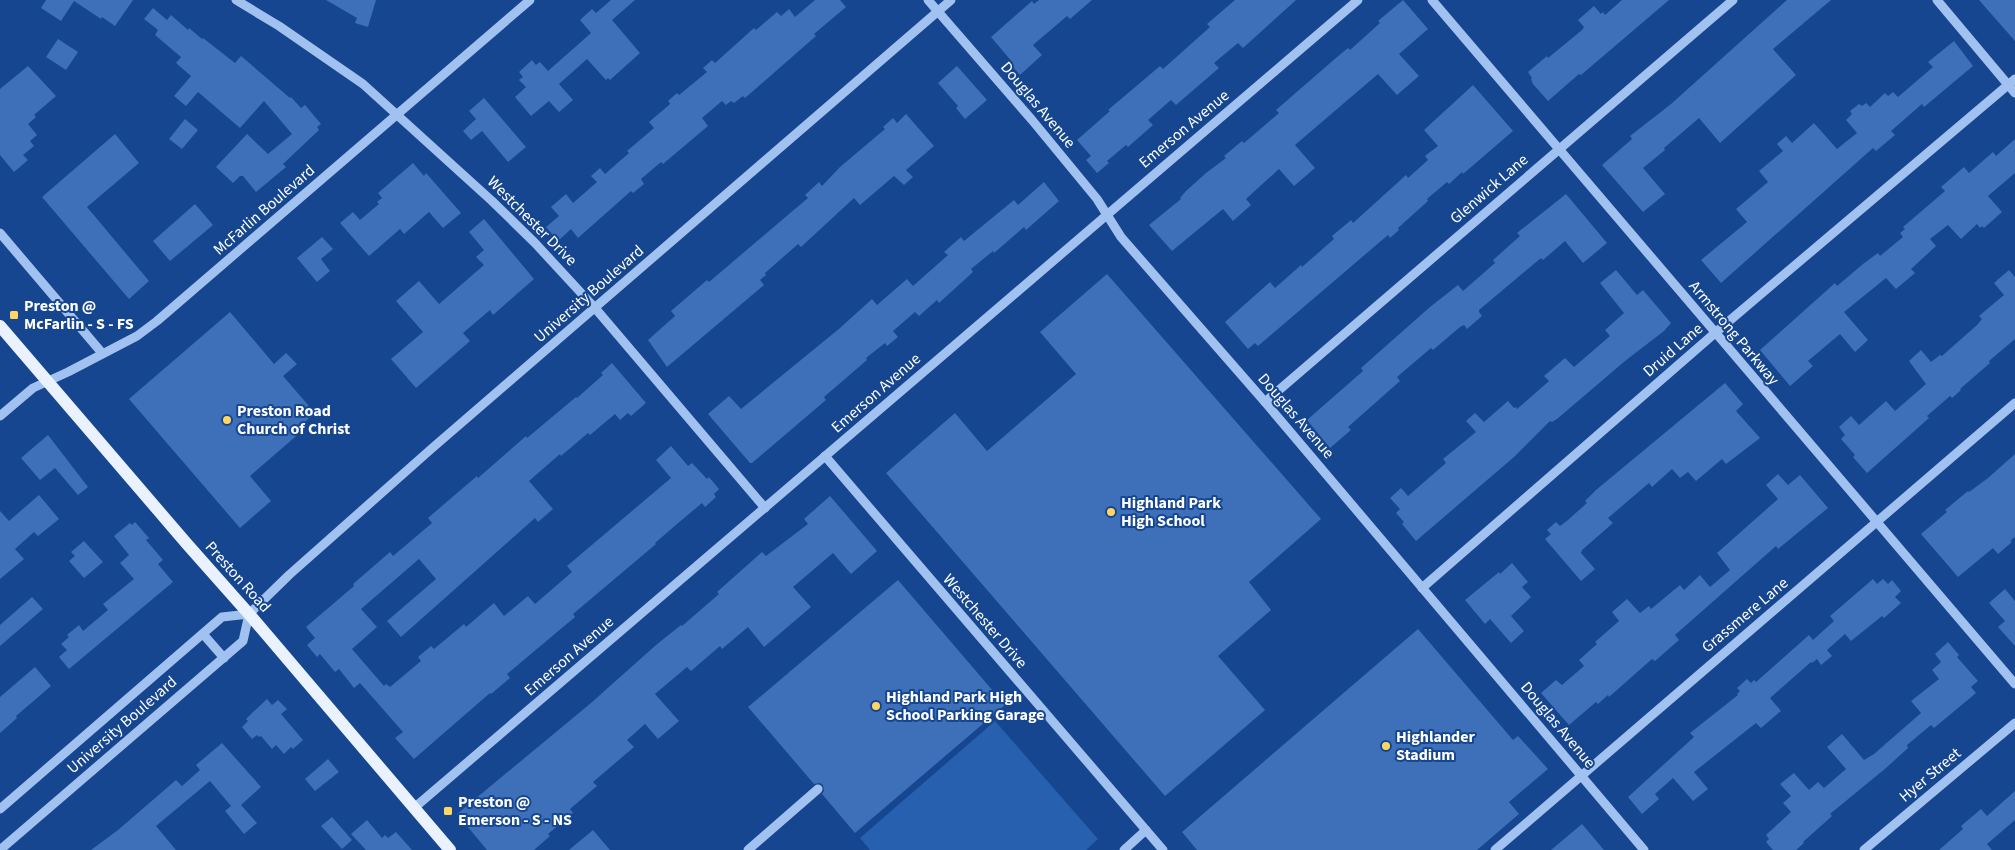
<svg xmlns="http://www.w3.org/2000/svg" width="2015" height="850" font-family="'Source Sans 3',sans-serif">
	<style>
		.green { fill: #2760ae }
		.building { fill: #3d70b8 }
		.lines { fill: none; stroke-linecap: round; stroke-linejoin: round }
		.minor { stroke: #a1c2f0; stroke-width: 9 }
		.major { stroke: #eaf2ff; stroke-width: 12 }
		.poi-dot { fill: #ffd660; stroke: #15468f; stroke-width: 2 }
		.labels { text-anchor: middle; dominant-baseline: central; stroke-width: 4; stroke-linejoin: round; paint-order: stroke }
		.street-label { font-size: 16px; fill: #fff; stroke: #15468f }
		.poi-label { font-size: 16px; font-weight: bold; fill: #fff; stroke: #15468f; text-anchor: start }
	</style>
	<rect width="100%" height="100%" fill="#15468f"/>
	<!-- green -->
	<polygon class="green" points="995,721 1098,839 1086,850 870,850 860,838"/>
	<!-- building -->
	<g class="building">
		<polygon points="46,0 133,0 115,26 102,17 101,19 74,1 61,21 41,8"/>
		<polygon points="326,0 376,0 368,27 355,23 357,18"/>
		<polygon points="611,0 635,0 612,20 640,53 610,80 608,78 606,80 587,59 559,84 573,100 559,112 549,101 531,116 515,97 526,87 519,80 523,77 519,72 532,60 536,65 540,62 548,71 591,33 580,20 592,9 596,13"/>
		<polygon points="815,0 840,0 846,7 814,34 816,36 745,98 743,96 734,103 731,101 726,105 722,101 702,118 708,126 663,164 661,162 641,179 644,184 633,193 631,191 578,238 571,229 558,241 546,227 559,216 551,207 566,194 573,203 597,182 591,176 600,168 605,174 629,153 627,151 654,128 649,122 669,105 670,103 668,101 677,93 679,95 707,72 703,68 712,60 715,63 754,28 756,30 777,12 781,16 789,9 795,17"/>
		<polygon points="1039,0 1092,0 1070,19 1067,16 1033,45 1042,55 1020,75 1011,65 1013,63 991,37 1032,1 1034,4"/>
		<polygon points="1235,0 1296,0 1243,48 1238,43 1214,63 1219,68 1176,105 1171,100 1148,120 1153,125 1128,147 1126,145 1107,161 1109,163 1097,173 1086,160 1091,156 1077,140 1110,111 1108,110 1160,66 1163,69 1210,27 1207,24"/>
		<polygon points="1403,0 1428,29 1399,54 1419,76 1397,95 1378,74 1295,145 1315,168 1294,186 1279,169 1246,199 1251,205 1233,221 1223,209 1172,251 1149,225 1181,199 1180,198 1186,191 1206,173 1226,158 1224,156 1242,141 1244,143 1279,113 1276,110 1337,57 1348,48 1350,50 1380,23 1378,21"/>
		<polygon points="1622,0 1669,0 1581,75 1579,74 1548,101 1533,84 1531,79 1532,78 1528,72 1547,56 1548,58 1582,30 1584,27 1578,20 1594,6 1601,14 1603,12 1605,15"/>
		<polygon points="1787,0 1831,0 1773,49 1796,75 1720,143 1699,118 1664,148 1665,150 1643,168 1665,194 1643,212 1602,165 1632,139 1630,136 1671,104"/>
		<polygon points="1979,0 2015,0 2015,41"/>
		<polygon points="153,8 167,20 171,15 188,30 189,28 202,39 203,38 235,63 241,56 290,98 291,97 301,108 305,105 321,124 317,127 319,130 283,164 286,167 256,192 243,176 240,176 233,183 216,167 247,134 268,154 292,134 264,101 240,128 198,92 186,106 174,96 191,76 176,63 181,57 155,35 158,30 144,19"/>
		<polygon points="58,39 78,52 66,70 46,57"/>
		<polygon points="1954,41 1973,66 1924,107 1922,104 1891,131 1895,135 1876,151 1873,148 1721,283 1701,260 1747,222 1736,209 1768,182 1759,171 1783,151 1777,144 1786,136 1792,143 1814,123 1837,149 1857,133 1846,120 1852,114 1850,111 1859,104 1862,106 1866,103 1870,107 1885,93 1888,96 1893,92 1898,97 1933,67 1928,62"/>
		<polygon points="28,66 56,96 34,115 36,117 28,124 37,135 30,141 34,146 23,155 28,160 14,172 0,155 0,89"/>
		<polygon points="957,66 987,100 965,119 956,108 958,106 938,83"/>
		<polygon points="1473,85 1513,131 1463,174 1462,172 1449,184 1447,182 1427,199 1428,201 1398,228 1399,230 1390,238 1388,235 1258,346 1255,343 1248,349 1225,322 1270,282 1275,288 1301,265 1302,267 1334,239 1332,236 1351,220 1353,223 1406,175 1408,178 1428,160 1425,156 1438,146 1424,130"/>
		<polygon points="484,98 526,147 508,162 482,131 471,140 463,131 476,119 469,111"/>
		<polygon points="906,114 934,146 906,170 913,177 904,185 894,176 860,205 854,198 801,247 798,244 765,273 766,275 760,280 764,285 667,367 648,340 675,316 671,311 707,280 709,282 789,214 808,198 805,195 819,182 822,186 840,167 885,129 883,127 893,118 897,123"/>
		<polygon points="185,119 198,130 182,149 169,139"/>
		<polygon points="115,134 139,163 87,207 149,281 129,299 42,197"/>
		<polygon points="2015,139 2015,173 1988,196 2002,212 1984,228 1982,226 1980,228 1977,224 1961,239 1948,225 1930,239 1936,246 1911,269 1915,273 1896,289 1886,278 1844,312 1868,340 1855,352 1840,334 1808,361 1813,366 1790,386 1760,350 1835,283 1837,286 1863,264 1878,253 1880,256 1903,237 1900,233 1905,229 1903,227 1945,191 1941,187 1964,167 1969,173 1993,152 1996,156"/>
		<polygon points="413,163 424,176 426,173 461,213 443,228 429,212 404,234 400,229 369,256 340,223 353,212 360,220 379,204 377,202 382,198 378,193"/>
		<polygon points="1044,182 1059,201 1026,230 1024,227 994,253 993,251 971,269 973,272 939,303 937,300 919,316 915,312 893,331 898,337 887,346 885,343 866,358 867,360 824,397 826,400 752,463 750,463 708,414 729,396 741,409 840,328 872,299 877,305 907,279 913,286 948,255 944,252 961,237 964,241 1014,200 1018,205"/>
		<polygon points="1566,194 1607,243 1583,263 1565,241 1543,260 1541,258 1479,310 1479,312 1482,316 1467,329 1464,325 1460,327 1433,350 1431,348 1397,377 1400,381 1348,427 1351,430 1330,448 1307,420 1363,371 1361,368 1430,307 1458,285 1463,291 1495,263 1493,260 1520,236 1517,233"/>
		<polygon points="195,204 213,225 170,261 153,241"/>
		<polygon points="484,219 534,279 493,315 490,310 463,333 470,341 416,388 391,359 423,332 396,301 419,281 439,304 484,265 476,257 484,250 469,232"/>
		<polygon points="322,237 333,249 321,259 330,271 317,282 297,258"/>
		<polygon points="1616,270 1637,295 1643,290 1671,323 1664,331 1625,361 1557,419 1552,422 1550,421 1514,457 1416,541 1402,524 1404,522 1396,513 1400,509 1390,498 1401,488 1408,496 1446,463 1443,459 1476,432 1466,421 1475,413 1484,422 1508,401 1514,408 1516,407 1517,409 1549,381 1544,376 1565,358 1574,367 1610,336 1605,330 1624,313 1600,283"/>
		<polygon points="2009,270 2015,277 2015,339 1989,361 1990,363 1960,389 1961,390 1952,398 1950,396 1927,416 1929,418 1867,473 1853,457 1855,455 1841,439 1845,435 1839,427 1851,416 1859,425 1886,401 1895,411 1926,384 1909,361 1921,350 1931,362 1940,355 1942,356 1977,325 1982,319 1979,316 2004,295 1994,283"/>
		<polygon points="1107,274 1321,519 1249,582 1271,610 1218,656 1265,710 1165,796 886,473 955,413 987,451 1076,374 1040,332"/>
		<polygon points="230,312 274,364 286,353 297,364 283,376 315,413 299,427 302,431 250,476 271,501 240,528 129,399"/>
		<polygon points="612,363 646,403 631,416 628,413 620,420 615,414 590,435 588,433 561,456 560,454 529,481 553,509 538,522 535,518 401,637 387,621 436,579 419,559 361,609 377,627 352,649 384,686 386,684 390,687 421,661 418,657 431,646 434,649 464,624 466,627 494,603 504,616 528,596 535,604 572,572 567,566 671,478 656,460 671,446 688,466 692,463 707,479 709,477 719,489 714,494 716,497 705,507 702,503 677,524 655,543 656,544 573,614 575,617 507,674 510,678 491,694 490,693 414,759 395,738 403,732 360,683 354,688 339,669 335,672 320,654 317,657 307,645 315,638 306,627 354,586 353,584 390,552 393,556 432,523 428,518 450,499 477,476 478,478 526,436 527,438 576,397 577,398 603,375 601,373"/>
		<polygon points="1725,383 1743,404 1736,411 1760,438 1726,464 1722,459 1696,481 1688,472 1680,478 1672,469 1652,487 1649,483 1608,518 1613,523 1582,550 1581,553 1595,569 1581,581 1545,539 1551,534 1547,530 1556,522 1560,526 1568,520 1587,503 1585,501 1596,490"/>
		<polygon points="48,435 88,487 78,495 55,468 40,480 21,458"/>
		<polygon points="2015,454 2015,537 2010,541 2012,542 1998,554 1993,548 1958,577 1921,534 1947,512 1945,510 1968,491 1969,492 1988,478"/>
		<polygon points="1778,474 1788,485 1800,475 1828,508 1778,549 1776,546 1675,635 1679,640 1655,661 1652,659 1609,697 1608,695 1598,704 1596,702 1569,725 1541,693 1556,680 1562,685 1584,666 1579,660 1597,644 1595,642 1619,621 1612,612 1627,599 1640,613 1649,606 1651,609 1680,585 1684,590 1700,575 1710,587 1730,570 1717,553 1778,499 1766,485"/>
		<polygon points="39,495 59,519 38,536 34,532 15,549 24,559 0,579 0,511 9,521"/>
		<polygon points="830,496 877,551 851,574 833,553 793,587 811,607 764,647 748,627 722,649 720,646 691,671 687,667 655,694 679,721 658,739 645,724 627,740 634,747 593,782 597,786 570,809 573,813 548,834 550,836 534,850 487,850 457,814 591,703 656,645 681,625 682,626 719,594 717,592 762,552 766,556 808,524 804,519"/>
		<polygon points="135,522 149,538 146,540 163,560 158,564 173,582 69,669 59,657 67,650 61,644 69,637 67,635 79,625 83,631 108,610 103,604 134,579 120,563 129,555 114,536 130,523 132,525"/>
		<polygon points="84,541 103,562 84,578 69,561 75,556 71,552"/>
		<polygon points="1512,563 1528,582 1522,587 1531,597 1511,616 1524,631 1511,643 1490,619 1485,624 1465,600 1499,572 1500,574"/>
		<polygon points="1873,579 1877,584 1883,579 1888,584 1892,580 1901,591 1895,597 1901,603 1884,618 1882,616 1851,641 1845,634 1827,650 1832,656 1821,665 1817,659 1812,663 1811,662 1770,698 1781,711 1761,728 1756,723 1694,772 1708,789 1693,801 1673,778 1655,794 1659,799 1642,814 1628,797 1694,737 1690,733 1738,695 1737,694 1740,691 1737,688 1747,679 1751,683 1754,680 1756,682 1809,635 1813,640 1834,621 1830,616"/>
		<polygon points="898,580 1005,705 855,833 822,794 824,791 823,785 820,783 814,784 748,707"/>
		<polygon points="2005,589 2015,601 2015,646 1998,627 2005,621 1989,603"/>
		<polygon points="32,597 43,609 0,646 0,625"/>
		<polygon points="1418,629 1513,740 1518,736 1548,769 1509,802 1519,814 1477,850 1197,850 1182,832"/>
		<polygon points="1948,642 1959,655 1957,657 1978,681 1971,687 1976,693 1934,728 1931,725 1907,745 1908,748 1886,768 1830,814 1832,816 1803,842 1804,843 1796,850 1773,850 1766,842 1769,839 1766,835 1791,812 1783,803 1791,796 1780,784 1794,773 1809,790 1818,782 1824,788 1846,769 1827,747 1842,734 1864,760 1874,754 1921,713 1911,701 1939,679 1932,670 1941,662 1935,654"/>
		<polygon points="35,667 51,686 16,716 17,718 0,733 0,697"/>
		<polygon points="267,699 272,705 278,700 287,709 281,714 303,740 293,749 291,747 284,754 276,745 272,749 261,736 259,737 257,735 252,739 242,727 248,721 246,719 252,713"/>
		<polygon points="222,743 261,787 241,805 257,823 244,834 225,811 231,806 210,781 156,826 176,850 91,850 118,830 176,780 182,786 200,770 196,765"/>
		<polygon points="328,759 339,772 315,791 305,779"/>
		<polygon points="2015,791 2015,820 1987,844 1992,850 1939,850 1963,829 1961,826 1981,809 1987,816"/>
		<polygon points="332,817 352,840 342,849 321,826"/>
		<polygon points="367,820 382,838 385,835 388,838 396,832 412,850 366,850 351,834"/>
		<polygon points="1582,824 1604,850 1551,850"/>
		<polygon points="593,830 610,850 569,850"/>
	</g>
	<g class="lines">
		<!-- minor -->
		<g class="minor">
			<polyline points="236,0 279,26 363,84 492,201 535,243 595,308 765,508"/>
			<polyline points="928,0 1032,120 1097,199 1121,237 1265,402 1644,850"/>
			<polyline points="1432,0 2015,684"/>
			<polyline points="1937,0 2015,93"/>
			<polyline points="0,233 102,353"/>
			<polyline points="1265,402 1733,0"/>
			<polyline points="0,416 33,388 68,372 137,336 157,321 530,0"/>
			<polyline points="825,456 1163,850"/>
			<polyline points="1422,588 1715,333 2015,79"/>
			<polyline points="203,634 224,658"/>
			<polyline points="414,808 1358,0"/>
			<polyline points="0,809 222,617 249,614"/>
			<polyline points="0,850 243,641 249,614 289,575 430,450 951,0"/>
			<polyline points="748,850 818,789"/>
			<polyline points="1124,850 1146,830"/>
			<polyline points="1495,850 2015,403"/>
			<polyline points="1864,850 2015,723"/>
		</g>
		<!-- major -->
		<polyline class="major" points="0,326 187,544 249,614 450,850"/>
	</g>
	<!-- markers -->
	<g class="poi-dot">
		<rect x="9" y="310" width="10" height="10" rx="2.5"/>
		<circle cx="227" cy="420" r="5"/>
		<circle cx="1111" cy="512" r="5"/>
		<circle cx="876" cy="706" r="5"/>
		<circle cx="1386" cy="746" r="5"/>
		<rect x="443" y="806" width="10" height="10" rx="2.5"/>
	</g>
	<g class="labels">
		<!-- street labels -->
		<g class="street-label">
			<text transform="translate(1038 105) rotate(50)">Douglas Avenue</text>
			<text transform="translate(1184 129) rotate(-40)">Emerson Avenue</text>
			<text transform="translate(1489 189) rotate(-41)">Glenwick Lane</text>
			<text transform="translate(264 210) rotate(-41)">McFarlin Boulevard</text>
			<text transform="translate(532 221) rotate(45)">Westchester Drive</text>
			<text transform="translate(589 294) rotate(-41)">University Boulevard</text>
			<text transform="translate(1734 333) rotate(50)">Armstrong Parkway</text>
			<text transform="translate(1673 350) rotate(-41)">Druid Lane</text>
			<text transform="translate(876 393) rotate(-41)">Emerson Avenue</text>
			<text transform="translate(1296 416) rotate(49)">Douglas Avenue</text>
			<text transform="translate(238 577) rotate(48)">Preston Road</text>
			<text transform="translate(1745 615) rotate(-40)">Grassmere Lane</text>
			<text transform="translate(985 621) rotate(49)">Westchester Drive</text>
			<text transform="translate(569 656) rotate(-41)">Emerson Avenue</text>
			<text transform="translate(122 725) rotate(-41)">University Boulevard</text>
			<text transform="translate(1558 725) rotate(50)">Douglas Avenue</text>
			<text transform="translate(1930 775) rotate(-40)">Hyer Street</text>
		</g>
		<!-- poi labels -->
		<g class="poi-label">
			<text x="24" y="306">Preston @<tspan x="24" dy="18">McFarlin - S - FS</tspan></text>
			<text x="237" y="411">Preston Road<tspan x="237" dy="18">Church of Christ</tspan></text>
			<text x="1121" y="503">Highland Park<tspan x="1121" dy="18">High School</tspan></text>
			<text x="886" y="697">Highland Park High<tspan x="886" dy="18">School Parking Garage</tspan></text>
			<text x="1396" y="737">Highlander<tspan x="1396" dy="18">Stadium</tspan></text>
			<text x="458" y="802">Preston @<tspan x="458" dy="18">Emerson - S - NS</tspan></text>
		</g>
	</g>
</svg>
